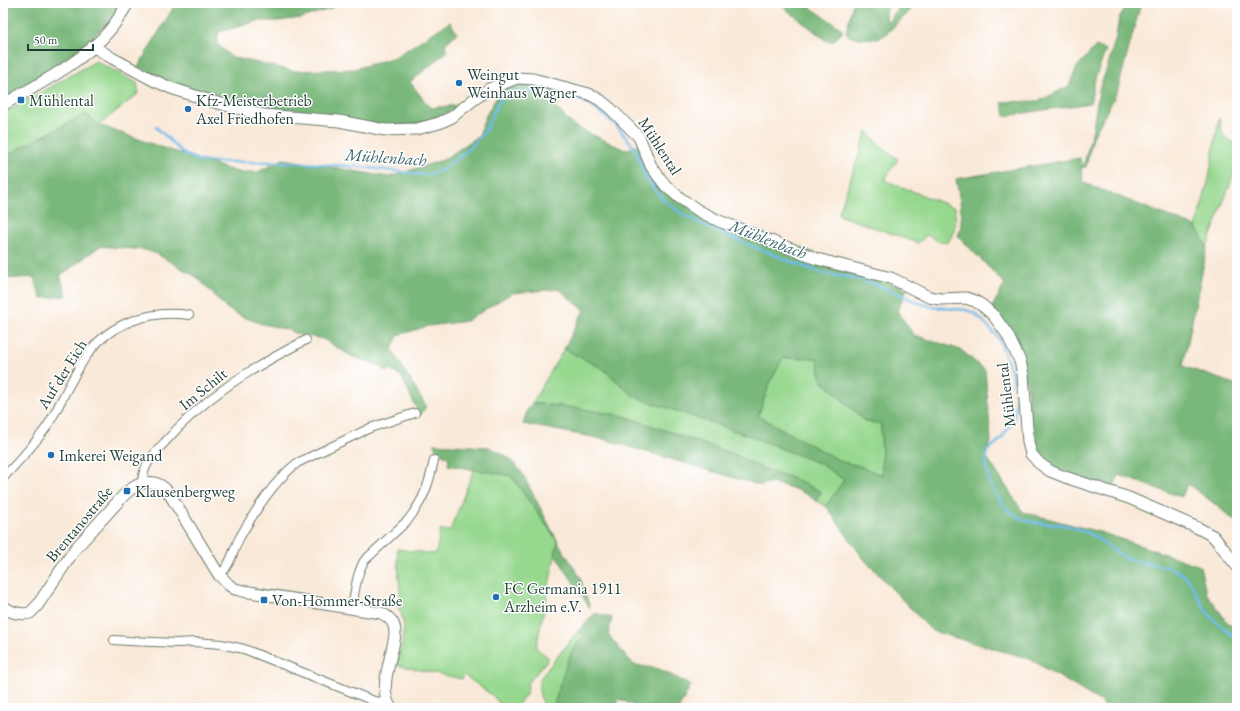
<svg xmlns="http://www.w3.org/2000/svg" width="1240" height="711" font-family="'EB Garamond',serif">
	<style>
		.green { fill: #97d88f; stroke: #5b8a62 }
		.forest { fill: #79b87a; stroke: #4c7a57; fill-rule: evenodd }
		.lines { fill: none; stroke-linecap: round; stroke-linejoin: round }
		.stream { stroke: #71bcea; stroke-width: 2.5 }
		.street-casing { stroke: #6b796d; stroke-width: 10 }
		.secondary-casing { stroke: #6b796d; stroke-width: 13 }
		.street { stroke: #fff; stroke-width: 8 }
		.secondary { stroke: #fff; stroke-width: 11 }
		.poi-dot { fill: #1f6fb2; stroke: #fff; stroke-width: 1.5 }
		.labels { text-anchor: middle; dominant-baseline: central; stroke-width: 3; stroke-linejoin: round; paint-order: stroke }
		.poi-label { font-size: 16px; fill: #1f3d34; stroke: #fff; text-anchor: start }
		.street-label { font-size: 16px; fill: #1f3d34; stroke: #fff }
		.water-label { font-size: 17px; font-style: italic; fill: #38636b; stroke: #fff }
	</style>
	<rect width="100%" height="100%" fill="#fff"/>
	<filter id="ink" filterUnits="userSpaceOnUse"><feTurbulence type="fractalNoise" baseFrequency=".025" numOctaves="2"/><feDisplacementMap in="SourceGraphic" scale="8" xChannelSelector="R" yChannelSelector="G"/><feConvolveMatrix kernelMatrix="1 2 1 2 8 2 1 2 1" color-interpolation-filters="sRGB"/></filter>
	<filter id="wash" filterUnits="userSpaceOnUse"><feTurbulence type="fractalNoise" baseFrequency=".012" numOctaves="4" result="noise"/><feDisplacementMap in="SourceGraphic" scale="16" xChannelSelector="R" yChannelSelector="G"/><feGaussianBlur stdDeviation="0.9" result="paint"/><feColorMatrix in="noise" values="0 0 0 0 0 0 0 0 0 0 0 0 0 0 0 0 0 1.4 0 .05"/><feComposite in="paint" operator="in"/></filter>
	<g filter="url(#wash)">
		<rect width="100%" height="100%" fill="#f9e9d8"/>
		<!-- green -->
		<g class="green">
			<polygon points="96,61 137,83 139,93 99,125 85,114 3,157 3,114"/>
			<polygon points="1219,118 1223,135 1237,145 1237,165 1207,247 1196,227 1209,178"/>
			<path d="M867 131 881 146 898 159 884 180 955 208C957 223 955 230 948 243L940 242 927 235 918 243 838 215Z"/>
			<polygon points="564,349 602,368 635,397 750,436 821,464 844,480 826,506 816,501 821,492 803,483 787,476 763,469 738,456 624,416 576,408 532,403"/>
			<polygon points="783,358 817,358 822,381 866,422 881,423 882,475 856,465 842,462 758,416 769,385"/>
			<path d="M474 469 511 475 558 542 536 648 549 658 528 683 527 693 515 708H503L493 696 464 675 462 679 396 665C401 647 409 624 398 608L400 594 397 549 436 554 440 530 450 531Z"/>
			<path d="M578 631 584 635 572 651 565 668 553 708H546C540 698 536 688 541 677Z"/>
		</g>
		<!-- forest -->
		<g class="forest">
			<path d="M3 3H123L120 8C113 16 105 25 97 33 70 59 35 79 3 99Z"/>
			<path d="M176 3H340L330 9 301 18 279 21H258L219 32 217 43 231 57 294 71 355 69 395 57 450 22 457 33 445 44 448 51 410 82 430 108 459 105C439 120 417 125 392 126L272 112 186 89 138 67Z"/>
			<polygon points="778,3 804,3 842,29 842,33 833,41 827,41"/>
			<polygon points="853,3 887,3 886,20 889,21 902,3 918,3 885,35 877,39 855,38 849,36 846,32"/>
			<path d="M1128 3H1141L1117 92 1093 137 1086 167 1081 168 1084 183 1196 227 1207 247 1183 366 1237 385V523L1216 505 1188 484 1181 497 1119 475 1114 486 1072 476 1041 460 1037 455 1032 444 1027 384 992 307 1005 284 958 236C965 219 959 197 956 179L1080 158 1081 165 1084 164 1093 128 1099 90 1108 65 1116 37 1119 18Z"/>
			<polygon points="1096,46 1106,50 1095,78 1090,103 1005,116 1002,102 1039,101 1069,86 1077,67"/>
			<path d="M520 82 568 91 555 107 574 126 625 150 640 144 674 200 884 279 907 289 897 311 914 335 961 350 985 370 991 441 986 456 1023 512 1103 533 1200 566 1206 593 1228 623 1237 630V708H1105L1101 702 1030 659 932 631 863 558 826 506 844 480 821 464 750 436 635 397 602 368 564 349 584 310 559 289 512 293 466 321 428 326 398 335 392 350 426 406 420 416 401 376 390 370 386 372 380 366 351 356 323 339 297 334 289 330 259 323 241 316 226 308 198 278 157 254 146 250 100 246 60 276 67 296 41 298 34 277 3 279V157L86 114 99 125 155 145 237 172H258L283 159 389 177 443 160 479 136 485 117 503 87ZM783 358H817L822 380 866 422 881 423 882 475 856 465 842 462 758 416 769 385Z"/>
			<path d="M532 403 576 408 624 416 738 456 763 469 787 476 803 483 821 492 816 501C802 490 784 484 766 483L762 486 603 439 523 424 527 411Z"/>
			<polygon points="434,444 489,447 508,457 521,471 558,542 580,577 590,608 555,554 558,541 511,476 448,465 449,458 436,450"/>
			<polygon points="595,613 612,618 608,635 634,665 659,669 691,685 679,708 640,708 619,699 616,708 553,708 565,668 572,651 584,635 578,631"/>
		</g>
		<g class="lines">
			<!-- stream -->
			<path class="stream" d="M156 127 184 154 200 161 214 162H287L361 167 427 175 443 170 469 149 485 131 498 102 509 93 531 91 572 97 589 104 616 125 634 147 638 156 644 175 657 193 666 202 682 214 718 232 789 261 825 274 860 279 902 295 916 302 933 307 966 310 974 313 982 320 998 337 1002 346 1012 373 1016 392V404L1014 420 1001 439 987 451C983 479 997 508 1024 520 1036 525 1051 523 1063 525 1070 526 1077 529 1084 531 1100 537 1111 552 1127 558 1142 565 1160 563 1175 570 1195 579 1195 597 1207 612 1215 623 1226 630 1237 638"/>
		</g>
	</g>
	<g filter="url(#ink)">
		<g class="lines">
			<defs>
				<g id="street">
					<path d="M3 478C19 461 35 444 48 425 61 403 71 379 85 358 107 324 149 309 189 315"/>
					<path d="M142 484C142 466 153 455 165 442 205 396 252 368 306 340"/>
					<path d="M219 575C231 566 233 550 240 537 255 511 273 482 297 463L370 428 415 413"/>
					<path d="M352 608C355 592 356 575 364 561L408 520C424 500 429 484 434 460"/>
					<polyline points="114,640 129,641 177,643 195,642 221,644 244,649 374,701 382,702 387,701"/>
				</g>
				<g id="secondary">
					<polyline points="93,46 112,58 153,80 171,88 214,102 264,115 339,121 385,130 417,129 439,123 452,117 473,100 489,89 517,78 533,79 589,94 600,100 610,108 639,137 651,166 665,185 680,198 699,211 719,221 817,259 891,278 929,297 940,299 966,298 975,301 983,306 994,316 1007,334 1020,361 1023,374 1028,442 1031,454 1039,463 1050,471 1065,477 1129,498 1198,528 1213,536 1218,542 1237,566"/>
					<path d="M3 105C38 84 82 63 109 31 116 23 122 13 128 3"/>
					<path d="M3 606C11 613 20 615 30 613L37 606 75 549 124 495C138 481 155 476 169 493L219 575 229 585 235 589 243 591 381 613C391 618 395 623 395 634 393 656 377 689 391 708"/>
				</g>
			</defs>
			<!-- street casing -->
			<use href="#street" class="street-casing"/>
			<!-- secondary casing -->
			<use href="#secondary" class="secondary-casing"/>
			<!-- street -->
			<use href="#street" class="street"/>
			<!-- secondary -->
			<use href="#secondary" class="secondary"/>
		</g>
	</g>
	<!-- markers -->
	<g class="poi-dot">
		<circle cx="459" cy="83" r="4"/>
		<rect x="17" y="96" width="8" height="8" rx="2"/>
		<circle cx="188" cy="109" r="4"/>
		<circle cx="51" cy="455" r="4"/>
		<rect x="123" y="487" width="8" height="8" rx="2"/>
		<circle cx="496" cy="597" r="4"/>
		<rect x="260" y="596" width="8" height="8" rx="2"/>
	</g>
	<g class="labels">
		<!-- poi labels -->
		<g class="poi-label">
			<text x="467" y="74">Weingut<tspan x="467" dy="18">Weinhaus Wagner</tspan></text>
			<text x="29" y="100">Mühlental</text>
			<text x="196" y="100">Kfz-Meisterbetrieb<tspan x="196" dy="18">Axel Friedhofen</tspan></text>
			<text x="59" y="455">Imkerei Weigand</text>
			<text x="135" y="491">Klausenbergweg</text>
			<text x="504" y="588">FC Germania 1911<tspan x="504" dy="18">Arzheim e.V.</tspan></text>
			<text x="272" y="600">Von-Hommer-Straße</text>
		</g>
		<!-- street labels -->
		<g class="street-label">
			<text transform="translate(660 146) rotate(57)">Mühlental</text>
			<text transform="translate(62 374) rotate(-58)">Auf der Eich</text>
			<text transform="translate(203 389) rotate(-39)">Im Schilt</text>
			<text transform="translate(1006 395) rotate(-97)">Mühlental</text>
			<text transform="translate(79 524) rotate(-50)">Brentanostraße</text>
		</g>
		<!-- water labels -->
		<g class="water-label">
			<text transform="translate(386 157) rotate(4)">Mühlenbach</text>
			<text transform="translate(768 239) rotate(21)">Mühlenbach</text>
		</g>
	</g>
	<!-- margin -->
	<rect width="1240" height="711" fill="none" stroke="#fff" stroke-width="16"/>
	<!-- scale -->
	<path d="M28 44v6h65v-6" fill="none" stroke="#1f3d34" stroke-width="2"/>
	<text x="34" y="44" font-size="12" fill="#1f3d34" stroke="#ffffff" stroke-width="3" paint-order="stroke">50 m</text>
</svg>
